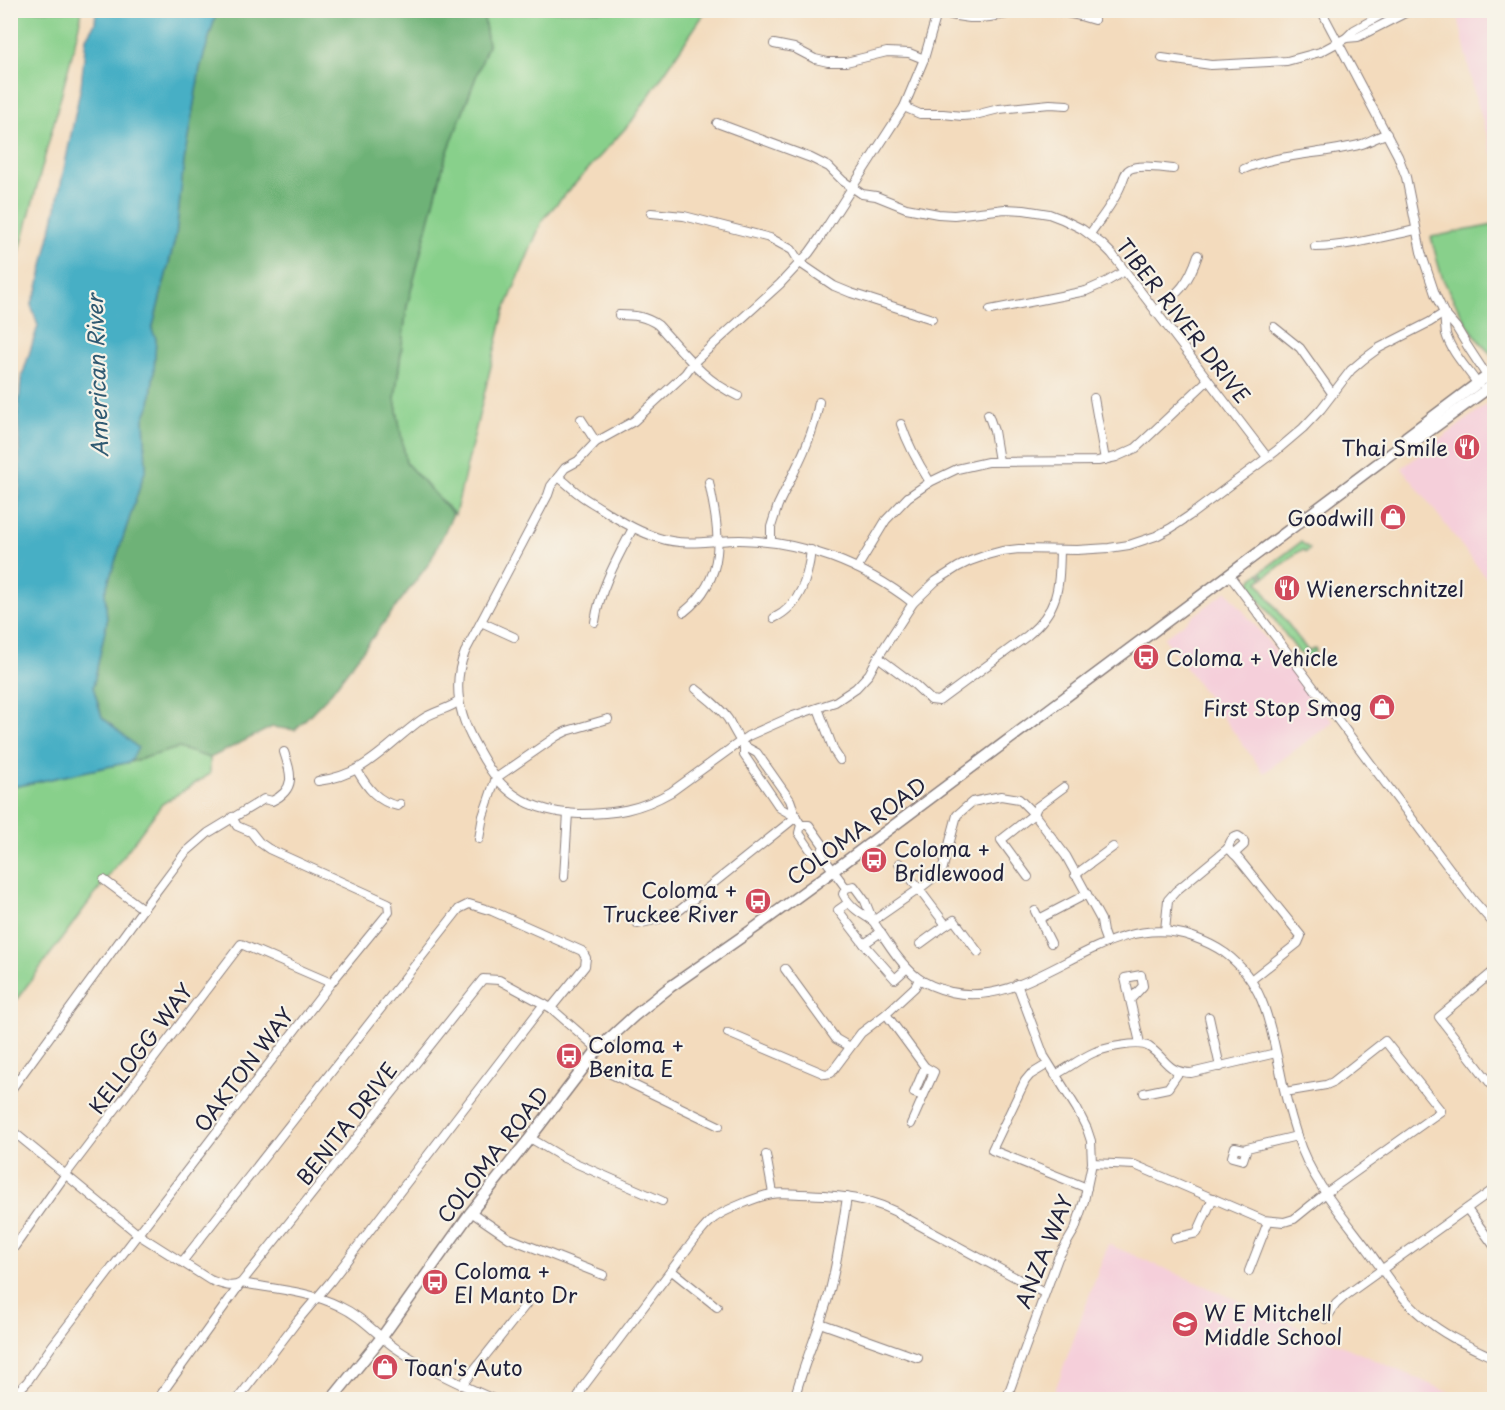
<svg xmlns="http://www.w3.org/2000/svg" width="1505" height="1410" font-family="'Playpen Sans',sans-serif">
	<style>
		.built { fill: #f5cfda }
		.green { fill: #88d08b; stroke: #557963; stroke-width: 1.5 }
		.forest { fill: #6eb277; stroke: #486a59; stroke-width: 1.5 }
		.water { fill: #46afc5; stroke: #346880; stroke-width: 1.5 }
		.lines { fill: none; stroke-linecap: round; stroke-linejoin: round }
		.minor-casing { stroke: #8a7e7c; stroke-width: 10 }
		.major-casing { stroke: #8a7e7c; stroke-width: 13 }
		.minor { stroke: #fff; stroke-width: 8 }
		.major { stroke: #fff; stroke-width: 10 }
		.labels { text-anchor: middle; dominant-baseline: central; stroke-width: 4.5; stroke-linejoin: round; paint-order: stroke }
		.street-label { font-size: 21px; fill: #22223b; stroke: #f7f3e8 }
		.poi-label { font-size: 21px; fill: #22223b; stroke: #f7f3e8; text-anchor: start }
		.water-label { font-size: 22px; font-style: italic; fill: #305a72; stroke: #f7f3e8 }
	</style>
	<rect width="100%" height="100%" fill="#f7f3e8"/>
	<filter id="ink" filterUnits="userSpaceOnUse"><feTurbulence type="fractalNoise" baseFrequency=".0167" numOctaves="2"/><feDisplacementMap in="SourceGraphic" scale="12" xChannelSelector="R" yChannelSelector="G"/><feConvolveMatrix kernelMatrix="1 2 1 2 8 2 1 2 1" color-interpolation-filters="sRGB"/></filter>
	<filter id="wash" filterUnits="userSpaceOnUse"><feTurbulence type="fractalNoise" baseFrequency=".008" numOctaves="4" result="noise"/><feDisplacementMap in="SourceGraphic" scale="24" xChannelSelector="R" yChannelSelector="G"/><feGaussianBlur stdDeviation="1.35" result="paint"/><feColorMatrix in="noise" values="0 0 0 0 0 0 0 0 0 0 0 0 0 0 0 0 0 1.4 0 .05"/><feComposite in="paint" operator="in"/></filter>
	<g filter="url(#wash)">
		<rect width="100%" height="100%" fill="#f3dbbd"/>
		<!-- built -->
		<g class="built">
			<polygon points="1457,11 1494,11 1494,158 1474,92"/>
			<polygon points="1494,399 1494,588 1402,468"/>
			<polygon points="1227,591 1333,722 1264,773 1164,638"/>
			<polygon points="1108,1244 1334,1342 1464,1399 1052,1399"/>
		</g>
		<!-- green -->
		<g class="green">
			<polygon points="11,10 82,11 73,51 11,284"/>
			<polygon points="483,11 706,11 632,121 543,219 504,312 455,515 406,463 395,399 407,306 445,159 488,45"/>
			<path d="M1494 225V353L1492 355C1474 339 1453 301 1443 279 1438 266 1435 251 1431 237Z"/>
			<polygon points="1301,542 1310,549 1306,552 1303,550 1300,551 1265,577 1261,572"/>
			<polygon points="1259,573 1263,578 1258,582 1263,589 1265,593 1308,651 1315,648 1316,651 1308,657 1299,653 1254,592 1250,584 1253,578"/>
			<polygon points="178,748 210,758 210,774 162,804 11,1007 10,789 13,787 130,762"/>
		</g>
		<!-- forest -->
		<polygon class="forest" points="217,11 483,11 488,45 445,159 407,306 395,399 406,463 453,514 430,562 329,695 295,730 272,727 210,758 178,748 130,762 137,748 102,717 93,687 107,621 105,592 146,468 144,419 150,404 154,371 156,339 152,330 176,235 184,161 200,68"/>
		<!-- water -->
		<polygon class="water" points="96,11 217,11 200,68 184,161 176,235 152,330 156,339 154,371 150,404 144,419 146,468 105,592 107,621 93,687 102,717 138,748 130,762 13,787 11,789 10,538 17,521 20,480 18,413 21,380 38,326 31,305 38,288 56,208 81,86 86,38 95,23"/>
	</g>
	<g filter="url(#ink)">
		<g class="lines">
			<defs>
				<g id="minor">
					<path d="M938 10 924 59 904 107 819 239 809 253 780 284 693 363 685 374 634 421 596 442 578 461 565 468 551 486 548 495 465 652C452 684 458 714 475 744 484 760 492 776 507 789 527 807 552 813 579 814 614 814 640 810 671 792L748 736 793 716 835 702 856 688 869 674 878 657 913 603 936 581 958 567 970 561 987 555 1002 551 1019 549 1077 550 1109 548 1129 545 1156 536 1171 528 1189 516 1276 451 1303 428 1321 409 1351 370 1364 359 1379 348 1430 322 1444 313"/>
					<polyline points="1321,10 1398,156 1406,177 1421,252 1435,294 1444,313 1456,327 1468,347 1487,376 1488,380"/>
					<path d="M938 12C952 15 965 19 979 18 998 17 1016 11 1035 11 1055 10 1075 14 1094 20"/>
					<polyline points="1346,38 1354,30 1390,10"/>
					<polyline points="774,44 794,48 815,59 828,62 846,62 887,52 909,53 924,59"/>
					<polyline points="1162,58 1211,65 1287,61 1320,52 1346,38 1358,37 1411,10"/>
					<polyline points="904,107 920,114 943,114 962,116 975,115 999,109 1050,104 1067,105"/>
					<polyline points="717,123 811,158 829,167 843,181 862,194 876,196 906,208 938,214 954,215 1005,209 1024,210 1049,214 1062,219 1082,229 1102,244 1112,254 1267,457"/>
					<path d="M1244 169C1276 155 1310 155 1344 148 1349 147 1356 146 1362 144 1371 141 1378 136 1387 134"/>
					<polyline points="651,213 684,216 770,238 792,250 800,263 834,286 851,293 932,319"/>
					<path d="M1090 234C1100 219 1114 203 1121 185 1124 179 1124 172 1130 169 1139 164 1162 168 1173 169"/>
					<path d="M1315 247C1349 246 1382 237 1416 230"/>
					<polyline points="990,310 1086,291 1106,282 1125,271"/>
					<path d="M1155 312C1179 292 1188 285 1198 255"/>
					<path d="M1444 314C1445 321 1445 328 1446 334 1451 352 1467 368 1477 383L1480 384"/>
					<path d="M619 315C634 315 645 316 658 325 684 353 703 380 738 396"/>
					<polyline points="1274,327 1300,348 1332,393"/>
					<polyline points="1094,398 1105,460"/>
					<polyline points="988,414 994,431 999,461"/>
					<polyline points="581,419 596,442"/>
					<path d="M901 424C908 445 918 463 930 482"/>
					<path d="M558 477C566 482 572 489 579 494 586 500 595 504 602 509 620 521 638 532 659 538 687 547 712 540 740 540 803 541 863 564 913 603"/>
					<path d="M771 542V527L778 505C794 471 813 440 819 402"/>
					<polyline points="857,568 886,520 908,497 930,482 957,469 988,462 1098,461 1116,457 1136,448 1208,380"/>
					<polyline points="1230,576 1473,900 1494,924"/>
					<path d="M684 612C729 576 719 532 709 482"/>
					<path d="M774 618C801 605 808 577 811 550"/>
					<polyline points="481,622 514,637"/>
					<path d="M595 622C600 588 617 559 633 528"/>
					<path d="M878 657 914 684 931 700 939 701 1027 636C1059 609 1059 589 1060 550"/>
					<path d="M696 689C707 698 720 707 728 719 733 728 737 736 743 745"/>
					<polyline points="818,708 834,751 840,760"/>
					<polygon points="744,746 757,753 790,800 796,817 780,808 744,755"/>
					<path d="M357 770C367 788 378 802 398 806L400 804"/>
					<path d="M318 781C366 775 385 746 421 720 433 711 450 709 459 701"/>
					<polyline points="801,825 809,825 824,846 821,854"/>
					<polyline points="479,839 483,816 496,778 557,736 567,731 608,719"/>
					<path d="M1228 848C1230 842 1231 838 1238 836 1242 838 1245 841 1244 845L1234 854"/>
					<polyline points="899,863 946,925 954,920 978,952"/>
					<polyline points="1075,875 1113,847"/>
					<polyline points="564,877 568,813"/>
					<polyline points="1028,877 1001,840 1034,814 1037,807 1064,787"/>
					<polyline points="104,880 143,909"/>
					<path d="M854 886 865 901 873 921C860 913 850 907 843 894L846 888Z"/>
					<polyline points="848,903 838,910 864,944 895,979 907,968"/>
					<polyline points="1035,911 1051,943"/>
					<polyline points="1039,919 1087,894"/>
					<polyline points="638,924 663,918 680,910 796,817 801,825 799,833 814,855 821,854 846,888"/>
					<polyline points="1165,931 1168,900 1176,891 1228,848 1238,858 1301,936 1298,943 1251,980"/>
					<path d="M1107 943 1103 932 1101 920 1066 856 1034 814 1019 799 1001 796 972 802 957 815 942 871 919 889 873 921C886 940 899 963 918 978 927 985 940 989 951 992 1036 1011 1103 906 1193 937 1204 941 1215 946 1225 953 1265 983 1270 1025 1280 1070 1284 1092 1290 1114 1297 1136 1310 1179 1342 1215 1369 1251 1385 1274 1402 1300 1424 1318 1445 1336 1469 1346 1494 1358"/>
					<polyline points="864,944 881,932"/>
					<polyline points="920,944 946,925"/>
					<polyline points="785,969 836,1039 850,1047"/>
					<polyline points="1494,971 1439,1017 1494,1088"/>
					<polyline points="1130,1000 1143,986 1141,975 1125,978 1140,1043"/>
					<polyline points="886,1014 925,1067 934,1072 911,1124"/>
					<polyline points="1209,1017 1220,1067"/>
					<polyline points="728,1033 825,1074 831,1073 861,1033 886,1014 915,987 919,979"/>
					<polyline points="586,1062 719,1126"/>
					<polyline points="1048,1064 1030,1075 1025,1081 992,1150 1087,1188"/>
					<path d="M1055 1075C1068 1068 1081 1058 1095 1052 1106 1048 1140 1040 1149 1047 1167 1059 1166 1072 1191 1073L1276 1053"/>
					<path d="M10 1091 143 909 185 853 208 833 264 799 272 801C297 789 291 773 284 752"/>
					<polyline points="1144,1093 1168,1088 1179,1072"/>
					<polyline points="923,1096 914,1093 925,1067"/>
					<path d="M10 1129 139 1235 210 1280C221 1284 231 1289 241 1283 274 1289 309 1291 339 1306 361 1316 376 1334 394 1347 426 1369 461 1385 496 1400"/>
					<polyline points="530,1138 564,1158 662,1201"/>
					<polyline points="1247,1148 1243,1160 1232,1157 1235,1147 1244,1149 1247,1148 1297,1136"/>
					<polyline points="766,1155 773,1193"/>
					<polyline points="1092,1163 1135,1165 1263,1220 1284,1222 1294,1219 1326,1193 1441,1111 1385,1041 1333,1082 1326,1085 1285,1092"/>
					<polyline points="1467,1209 1494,1246"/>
					<polyline points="471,1212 509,1238 603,1275"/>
					<polyline points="1175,1238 1197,1233 1213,1198"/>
					<polyline points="10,1253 66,1174 241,944 331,983"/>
					<polyline points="182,1262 459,909 469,904 492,911 582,951 586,958 585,966 551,1008"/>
					<polyline points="672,1271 717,1307"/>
					<polyline points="1249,1271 1268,1222"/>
					<polyline points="1326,1319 1336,1304 1345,1296 1494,1189"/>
					<polyline points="820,1323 918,1358"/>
					<polyline points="462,1385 528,1302"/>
					<polyline points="10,1399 27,1382 52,1346 331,983 389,912 388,903 269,849 259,842 251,832 237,826 232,817"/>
					<polyline points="157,1400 241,1283 483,979 499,980 551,1008 598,1049"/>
					<polyline points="237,1400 298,1320 331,1281 544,1004"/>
					<path d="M577 1400 583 1387 694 1240C700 1233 706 1225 713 1219 722 1211 759 1196 772 1194 781 1192 791 1194 800 1194 836 1195 875 1197 906 1218L1044 1293"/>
					<path d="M794 1400C803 1365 818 1332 828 1298 837 1265 842 1231 847 1197"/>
					<polyline points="1006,1400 1058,1258 1075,1229 1084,1201 1092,1163 1091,1141 1087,1129 1077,1109 1044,1056 1017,984"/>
				</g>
				<g id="major">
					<polyline points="1404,444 1406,437 1494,371"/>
					<polyline points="331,1400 382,1337 471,1212 530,1138 598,1049 634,1016 670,987 756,927 845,862 1404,444 1414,442 1494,384"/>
				</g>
			</defs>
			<!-- minor casing -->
			<use href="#minor" class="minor-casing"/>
			<!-- major casing -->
			<use href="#major" class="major-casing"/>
			<!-- minor -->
			<use href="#minor" class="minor"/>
			<!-- major -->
			<use href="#major" class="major"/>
		</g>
	</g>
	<!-- icons -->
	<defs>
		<symbol id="restaurant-disc" viewBox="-11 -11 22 22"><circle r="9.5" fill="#d1495b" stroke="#f7f3e8"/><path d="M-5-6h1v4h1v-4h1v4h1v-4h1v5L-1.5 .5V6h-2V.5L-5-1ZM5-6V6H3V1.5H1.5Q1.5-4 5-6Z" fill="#fff"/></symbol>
		<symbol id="shop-disc" viewBox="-11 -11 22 22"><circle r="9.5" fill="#d1495b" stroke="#f7f3e8"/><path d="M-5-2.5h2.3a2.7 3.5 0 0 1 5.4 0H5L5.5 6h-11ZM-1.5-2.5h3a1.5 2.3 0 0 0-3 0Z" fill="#fff"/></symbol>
		<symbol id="bus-disc" viewBox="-11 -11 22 22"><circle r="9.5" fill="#d1495b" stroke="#f7f3e8"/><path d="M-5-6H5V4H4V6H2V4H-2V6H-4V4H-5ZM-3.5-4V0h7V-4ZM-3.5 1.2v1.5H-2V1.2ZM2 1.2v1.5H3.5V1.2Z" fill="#fff"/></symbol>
		<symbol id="school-disc" viewBox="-11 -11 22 22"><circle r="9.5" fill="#d1495b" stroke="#f7f3e8"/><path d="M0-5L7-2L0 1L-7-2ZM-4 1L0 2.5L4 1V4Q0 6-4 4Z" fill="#fff"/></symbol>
	</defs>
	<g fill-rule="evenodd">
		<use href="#restaurant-disc" x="1452" y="432" width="30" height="30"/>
		<use href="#shop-disc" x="1378" y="502" width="30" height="30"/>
		<use href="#restaurant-disc" x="1272" y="573" width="30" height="30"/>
		<use href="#bus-disc" x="1131" y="642" width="30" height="30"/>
		<use href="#shop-disc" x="1367" y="692" width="30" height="30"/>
		<use href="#bus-disc" x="859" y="845" width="30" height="30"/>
		<use href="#bus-disc" x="743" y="886" width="30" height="30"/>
		<use href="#bus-disc" x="554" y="1041" width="30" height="30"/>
		<use href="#bus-disc" x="420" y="1267" width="30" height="30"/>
		<use href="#school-disc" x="1170" y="1309" width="30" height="30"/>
		<use href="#shop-disc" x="370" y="1352" width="30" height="30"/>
	</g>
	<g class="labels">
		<!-- street labels -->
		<g class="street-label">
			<text transform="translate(1184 320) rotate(52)">TIBER RIVER DRIVE</text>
			<text transform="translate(856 830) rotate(-36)">COLOMA ROAD</text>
			<text transform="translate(140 1048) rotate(-53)">KELLOGG WAY</text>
			<text transform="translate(243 1069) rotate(-53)">OAKTON WAY</text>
			<text transform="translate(346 1123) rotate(-52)">BENITA DRIVE</text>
			<text transform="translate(492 1154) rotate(-52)">COLOMA ROAD</text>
			<text transform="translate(1043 1251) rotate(-68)">ANZA WAY</text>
		</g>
		<!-- poi labels -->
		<g class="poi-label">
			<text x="1448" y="447" text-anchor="end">Thai Smile</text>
			<text x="1374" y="517" text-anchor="end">Goodwill</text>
			<text x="1306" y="588">Wienerschnitzel</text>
			<text x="1166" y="657">Coloma + Vehicle</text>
			<text x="1362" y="707" text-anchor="end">First Stop Smog</text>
			<text x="894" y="848">Coloma +<tspan x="894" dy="24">Bridlewood</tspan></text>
			<text x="738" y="889" text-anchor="end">Coloma +<tspan x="738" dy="24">Truckee River</tspan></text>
			<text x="588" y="1044">Coloma +<tspan x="588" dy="24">Benita E</tspan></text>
			<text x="454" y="1270">Coloma +<tspan x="454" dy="24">El Manto Dr</tspan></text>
			<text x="1204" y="1312">W E Mitchell<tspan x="1204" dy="24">Middle School</tspan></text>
			<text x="404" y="1367">Toan's Auto</text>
		</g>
		<!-- water labels -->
		<g class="water-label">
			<text transform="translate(96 376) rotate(-92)">American River</text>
		</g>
	</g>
	<!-- margin -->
	<rect width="1505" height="1410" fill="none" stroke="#f7f3e8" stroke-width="36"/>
</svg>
